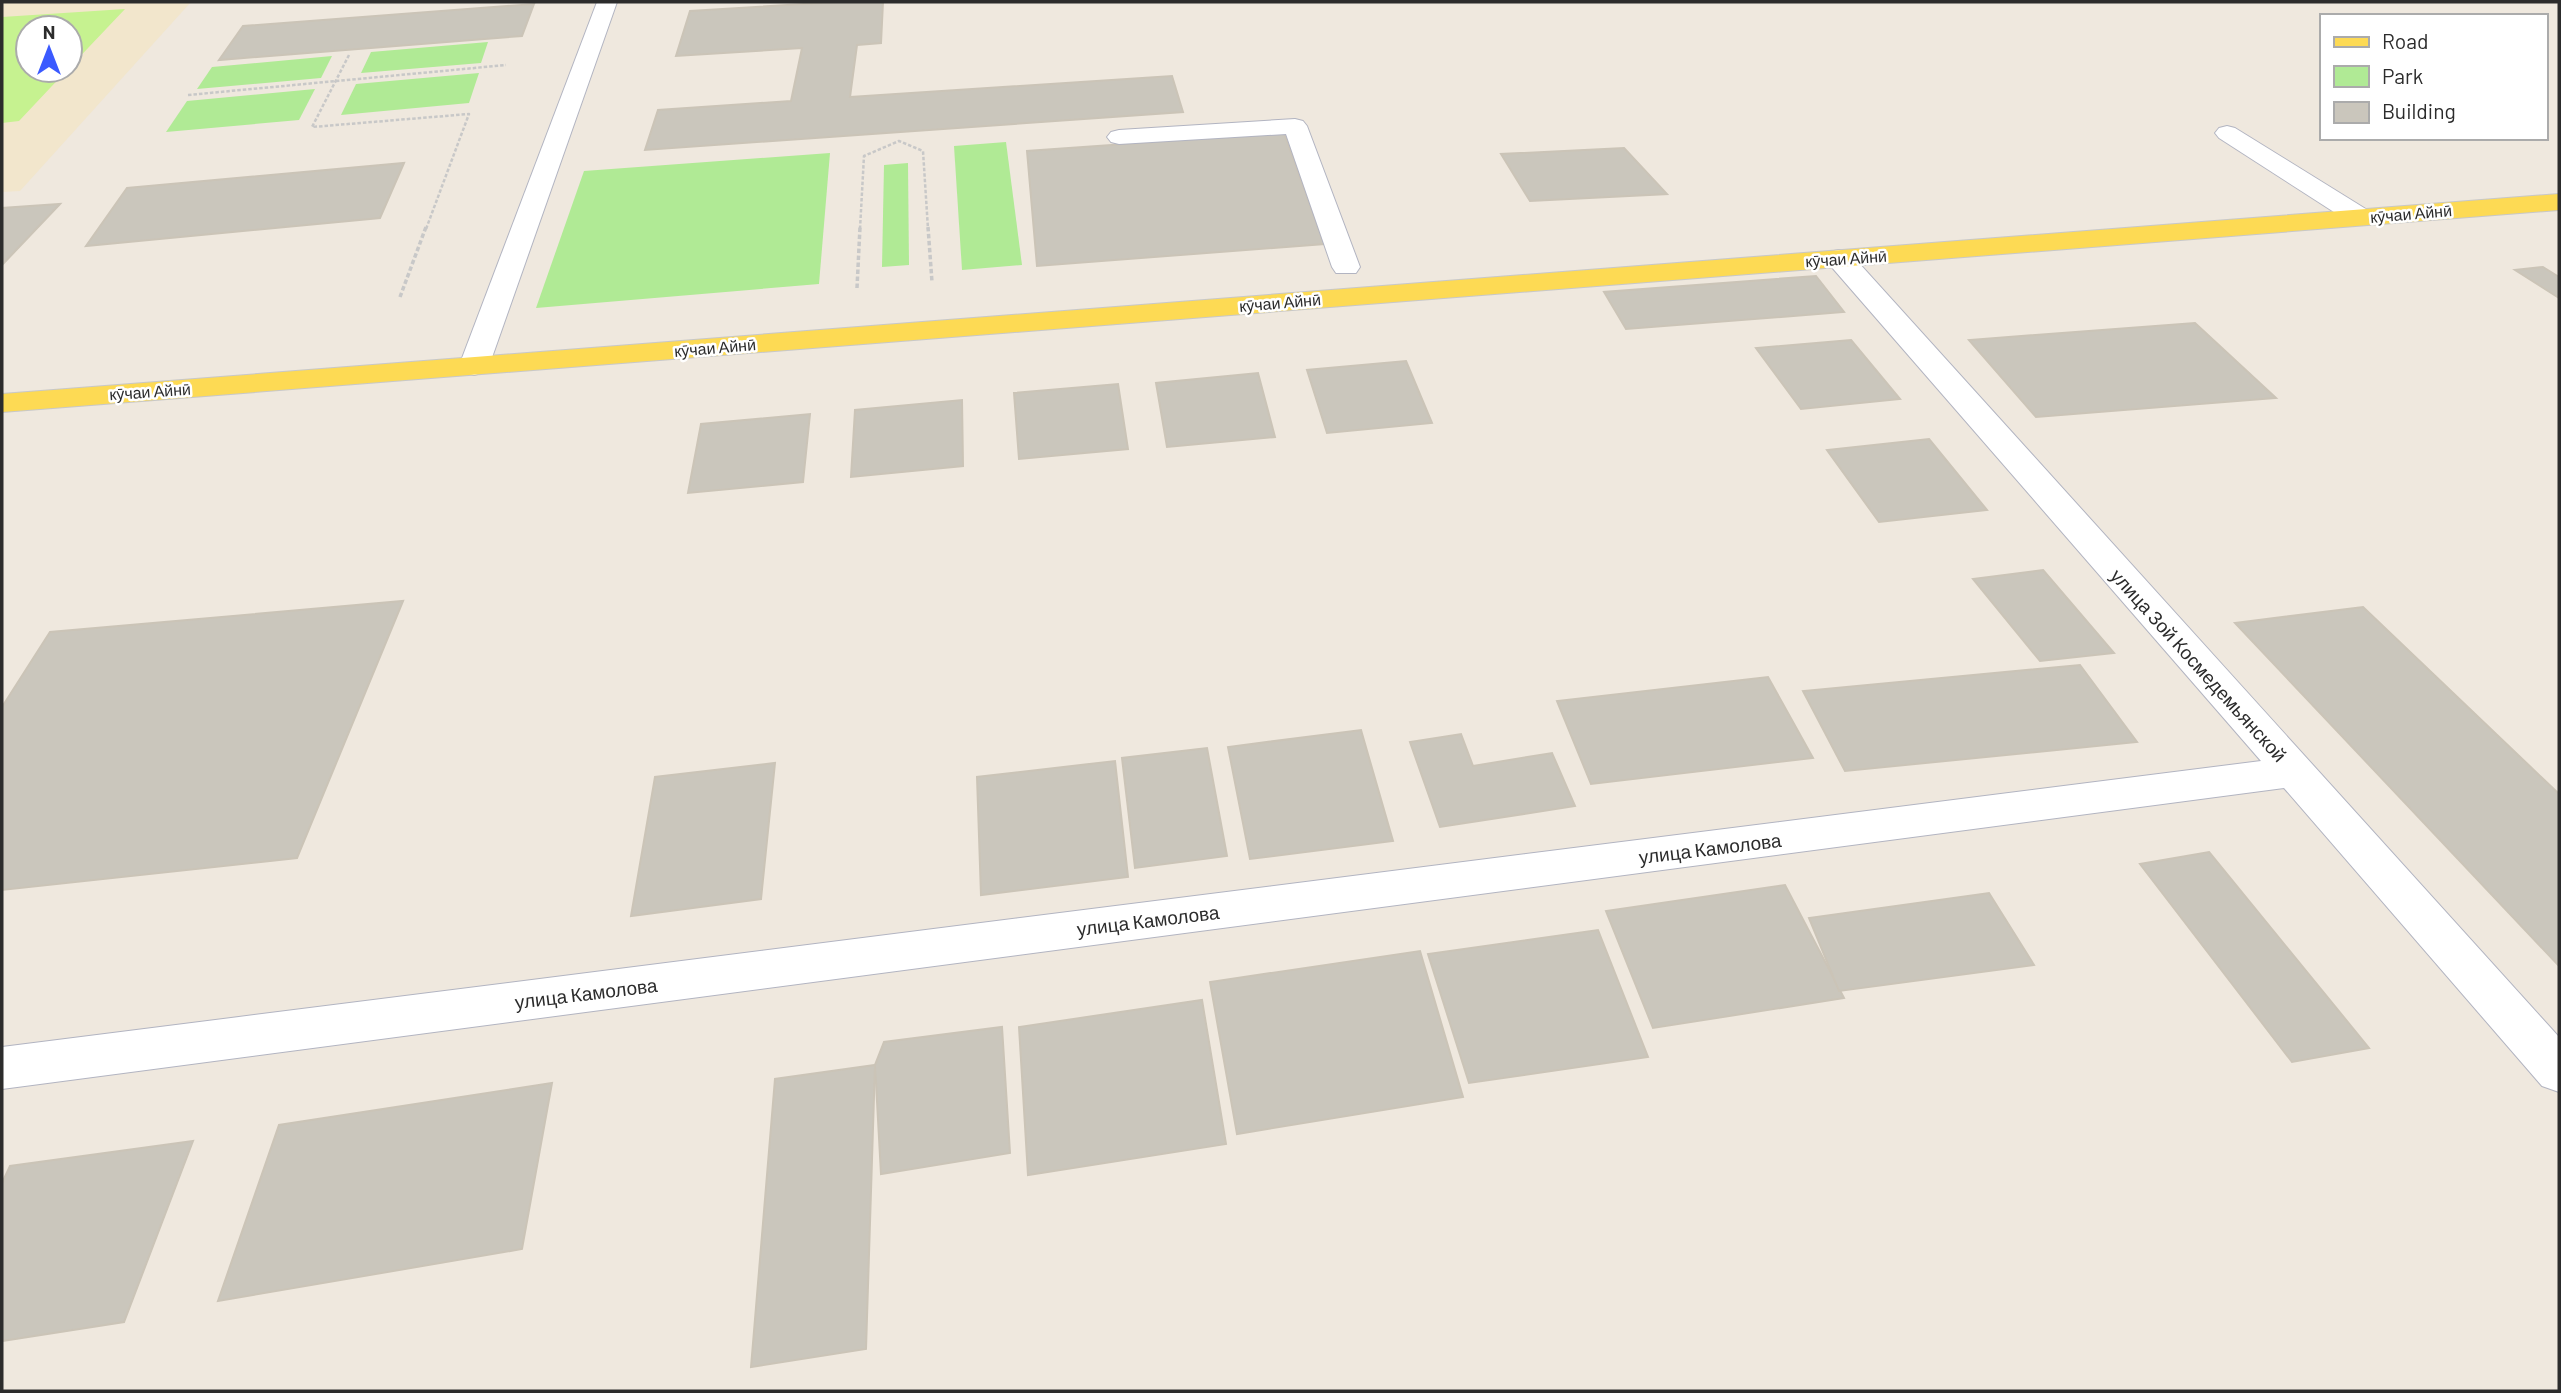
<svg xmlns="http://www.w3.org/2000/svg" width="2561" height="1393" font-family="Barlow,sans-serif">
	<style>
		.education { fill: #f2e6cc; fill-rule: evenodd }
		.green { fill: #b0ea95 }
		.pitch { fill: #c6f290 }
		.building { fill: #cac6bc; stroke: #cbc4b7; stroke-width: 2 }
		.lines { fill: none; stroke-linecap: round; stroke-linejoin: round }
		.minor-casing { stroke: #b2b4c1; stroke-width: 2 }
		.major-casing { stroke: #c8c8c8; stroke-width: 2 }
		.path-far1 { stroke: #c8c8c8; stroke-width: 2.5; stroke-dasharray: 3.5 2; stroke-linecap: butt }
		.path { stroke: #c8c8c8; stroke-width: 3.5; stroke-dasharray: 4.5 2.5; stroke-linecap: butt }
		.minor { fill: #fff; fill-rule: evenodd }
		.major { fill: #fdda54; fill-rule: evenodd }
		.labels { text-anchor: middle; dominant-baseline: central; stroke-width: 5; stroke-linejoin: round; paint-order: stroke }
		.far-street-label { font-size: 16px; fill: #2c2c2c; stroke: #fff }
		.street-label { font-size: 19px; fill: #2c2c2c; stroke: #fff }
	</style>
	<rect width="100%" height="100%" fill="#efe8de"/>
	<!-- education -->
	<path class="education" d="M2 2H191L20 191 2 192ZM28 28H70V70H28Z"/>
	<!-- green -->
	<g class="green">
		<polygon points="488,42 481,63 361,73 371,52"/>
		<polygon points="332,56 321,78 197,89 212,67"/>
		<polygon points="479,73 469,103 341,115 356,84"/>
		<polygon points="315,89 299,120 166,132 187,101"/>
		<polygon points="1006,142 1022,265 962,270 954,146"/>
		<polygon points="830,153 819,284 536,308 584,171"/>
		<polygon points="908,163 909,265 882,267 884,165"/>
	</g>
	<!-- pitch -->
	<polygon class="pitch" points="125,9 70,67 70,28 28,28 28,70 67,70 19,121 2,123 2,17"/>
	<!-- building -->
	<g class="building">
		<polygon points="837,2 883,2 881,43 857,45 850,97 1172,76 1183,112 645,150 658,110 791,101 802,48 676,56 690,11"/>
		<polygon points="534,4 522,36 219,60 243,26"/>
		<polygon points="1284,133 1324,244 1037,266 1027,151"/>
		<polygon points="1624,148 1667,194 1530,201 1501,154"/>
		<polygon points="404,163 380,218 86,246 127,188"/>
		<polygon points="60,204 2,265 2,208"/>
		<polygon points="2543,267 2559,277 2559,298 2515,270"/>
		<polygon points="1816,276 1844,312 1626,329 1604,292"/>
		<polygon points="2195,323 2276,398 2036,417 1969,340"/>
		<polygon points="1851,340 1900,399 1801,409 1756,348"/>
		<polygon points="1406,361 1432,423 1327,433 1307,370"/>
		<polygon points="1258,373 1275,437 1167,447 1156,383"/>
		<polygon points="1118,384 1128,449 1019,459 1014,393"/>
		<polygon points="962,400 963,466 851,477 855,410"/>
		<polygon points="810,414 803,482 688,493 701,424"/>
		<polygon points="1929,439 1987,510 1879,522 1827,450"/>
		<polygon points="2043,570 2114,653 2040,661 1973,579"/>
		<polygon points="403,601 297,858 2,890 2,707 50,632"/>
		<polygon points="2363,607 2559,794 2559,966 2235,623"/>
		<polygon points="2080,665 2137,742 1845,771 1803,691"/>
		<polygon points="1768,677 1813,758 1591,784 1557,701"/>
		<polygon points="1361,730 1393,841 1250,859 1228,747"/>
		<polygon points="1461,734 1473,766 1552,753 1575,806 1440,827 1410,742"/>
		<polygon points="1207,748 1227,856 1135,868 1122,758"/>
		<polygon points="1115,761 1128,877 981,895 977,777"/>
		<polygon points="775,763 761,899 631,916 655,777"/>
		<polygon points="2209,852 2369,1048 2292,1062 2140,864"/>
		<polygon points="1785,885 1844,998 1653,1028 1606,911"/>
		<polygon points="1989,893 2034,965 1839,991 1809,918"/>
		<polygon points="1598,930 1648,1057 1469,1083 1428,954"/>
		<polygon points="1420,951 1463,1097 1237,1134 1210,982"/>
		<polygon points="1202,1000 1226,1144 1028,1175 1019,1027"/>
		<polygon points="1002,1027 1010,1153 881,1174 875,1065 884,1042"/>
		<polygon points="875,1065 866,1349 751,1367 775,1079"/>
		<polygon points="552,1083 522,1249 218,1301 279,1125"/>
		<polygon points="193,1141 124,1322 2,1341 2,1183 10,1166"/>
	</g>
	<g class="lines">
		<defs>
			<g id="minor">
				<polygon points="597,2 617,2 489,366 485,372 474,375 463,372 459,366"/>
				<polygon points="1295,119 1303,121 1307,126 1360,267 1356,273 1336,273 1332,267 1286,134 1119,144 1111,142 1107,137 1111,132 1119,130"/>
				<polygon points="2227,126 2235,128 2369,211 2373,217 2369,223 2351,223 2219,138 2215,133 2219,128"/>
				<polygon points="1839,250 1849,252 2559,1037 2559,1092 2542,1086 2284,788 2,1089 2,1047 2261,761 1829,264 1825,258 1829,252"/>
			</g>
			<polygon id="major" points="2559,194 2559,210 2,412 2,394"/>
		</defs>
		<!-- minor casing -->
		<use href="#minor" class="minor-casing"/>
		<!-- major casing -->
		<use href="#major" class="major-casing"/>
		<!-- path-far1 -->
		<g class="path-far1">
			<polyline points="349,55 312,127 469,114 426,229"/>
			<polyline points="188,95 506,65"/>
			<polyline points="860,229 864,156 899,141 923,151 928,229"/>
		</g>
		<!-- path -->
		<g class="path">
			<polyline points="928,227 932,282"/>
			<polyline points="857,288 860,227"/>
			<polyline points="400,297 426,227"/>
		</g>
		<!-- minor -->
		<use href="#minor" class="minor"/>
		<!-- major -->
		<use href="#major" class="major"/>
	</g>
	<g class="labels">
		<!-- far-street labels -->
		<g class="far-street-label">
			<text transform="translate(2411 213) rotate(-5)">кӯчаи Айнӣ</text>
			<text transform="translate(1846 258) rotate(-4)">кӯчаи Айнӣ</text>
			<text transform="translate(1280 302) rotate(-5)">кӯчаи Айнӣ</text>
			<text transform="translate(715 347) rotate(-5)">кӯчаи Айнӣ</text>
			<text transform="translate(150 391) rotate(-4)">кӯчаи Айнӣ</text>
		</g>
		<!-- street labels -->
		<g class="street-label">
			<text transform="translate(2199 665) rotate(48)">улица Зой Космедемьянской</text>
			<text transform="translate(1710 848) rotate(-7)">улица Камолова</text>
			<text transform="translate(1148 920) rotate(-7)">улица Камолова</text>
			<text transform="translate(586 993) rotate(-7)">улица Камолова</text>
		</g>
	</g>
	<!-- border -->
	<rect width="2561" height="1393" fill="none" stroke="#2c2c2c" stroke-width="7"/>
	<!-- legend -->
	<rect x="2320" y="14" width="228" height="126" fill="#ffffff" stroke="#ababab" stroke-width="2"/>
	<rect x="2334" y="37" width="35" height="10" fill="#fdda54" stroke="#ababab" stroke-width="2"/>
	<text x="2382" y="49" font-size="21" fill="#2c2c2c">Road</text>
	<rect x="2334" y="66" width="35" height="21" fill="#b0ea95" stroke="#ababab" stroke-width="2"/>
	<text x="2382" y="84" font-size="21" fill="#2c2c2c">Park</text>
	<rect x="2334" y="102" width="35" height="21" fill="#cac6bc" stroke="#ababab" stroke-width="2"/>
	<text x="2382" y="119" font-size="21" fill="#2c2c2c">Building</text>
	<!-- north arrow -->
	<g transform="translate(49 49)"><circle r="33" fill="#ffffff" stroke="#ababab" stroke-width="2"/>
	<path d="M0-5L12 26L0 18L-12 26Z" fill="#3b5aff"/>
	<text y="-10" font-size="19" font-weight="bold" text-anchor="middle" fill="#2c2c2c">N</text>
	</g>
</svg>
